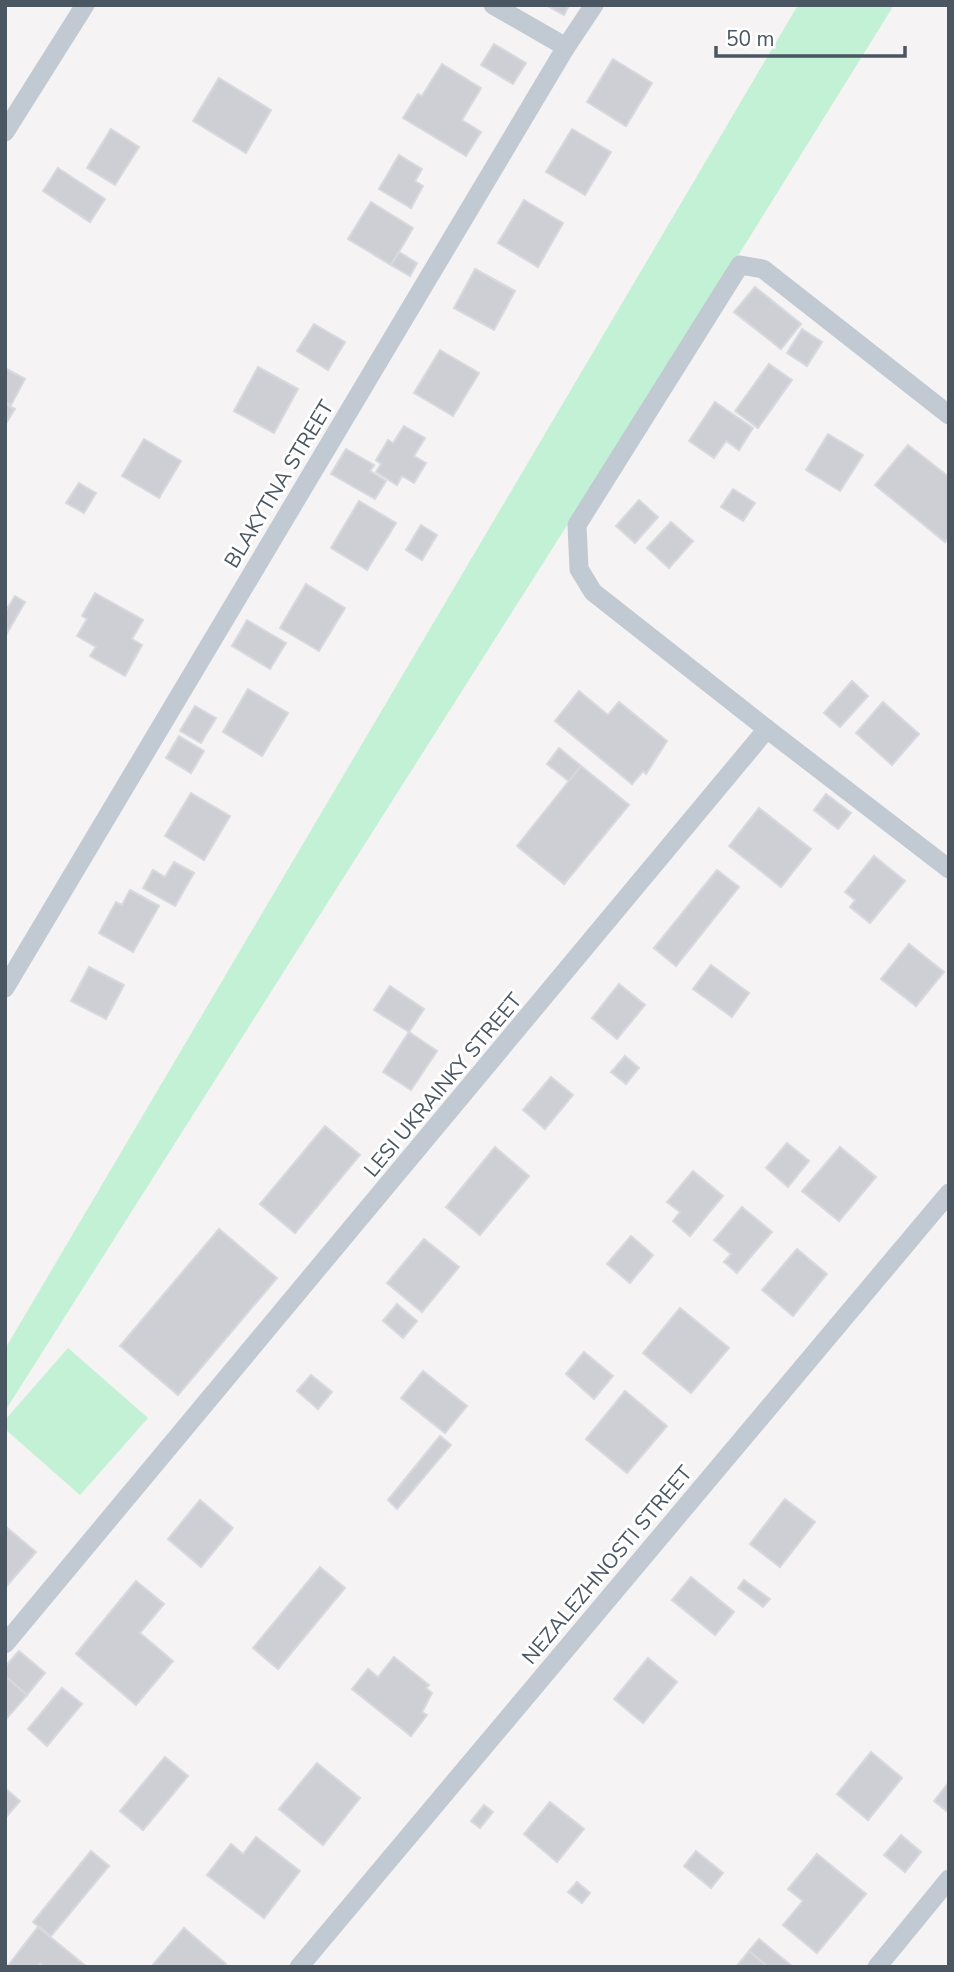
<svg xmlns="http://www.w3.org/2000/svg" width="954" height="1972" font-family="'Nunito Sans',sans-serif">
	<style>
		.green { fill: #c3f1d5 }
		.building { fill: #cdcfd5; stroke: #d7d9de; stroke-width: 2 }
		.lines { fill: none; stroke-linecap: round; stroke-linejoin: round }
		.minor { stroke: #c1cad2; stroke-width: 19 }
		.labels { text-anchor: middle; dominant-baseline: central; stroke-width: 6; stroke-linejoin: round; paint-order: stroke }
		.street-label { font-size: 21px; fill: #4a5661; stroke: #fff }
	</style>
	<rect width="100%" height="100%" fill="#f5f3f3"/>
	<!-- green -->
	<g class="green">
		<polygon points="798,5 894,5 731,267 5,1411 5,1349"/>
		<polygon points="68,1348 148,1418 80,1495 5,1429 5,1420"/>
	</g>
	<!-- building -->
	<g class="building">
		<polygon points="546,5 569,5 564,15"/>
		<polygon points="494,44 526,63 513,84 481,65"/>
		<polygon points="613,59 652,83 626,126 587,102"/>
		<polygon points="442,64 481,88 462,120 481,132 466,156 403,118 418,94 422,96"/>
		<polygon points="219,78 271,110 246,153 193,121"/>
		<polygon points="111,129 139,147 115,185 87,168"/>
		<polygon points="572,129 611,152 585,195 546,172"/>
		<polygon points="399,155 422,169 415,181 423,186 411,208 379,189"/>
		<polygon points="58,168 105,199 90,222 43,191"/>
		<polygon points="524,200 563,223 538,267 498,243"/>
		<polygon points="371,202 413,228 391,265 348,239"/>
		<polygon points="399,252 417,263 410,276 391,265"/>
		<polygon points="475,269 515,291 494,330 454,308"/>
		<polygon points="755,287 801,324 781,349 734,312"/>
		<polygon points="314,324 345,342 328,370 297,351"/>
		<polygon points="802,329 822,342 807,366 787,353"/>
		<polygon points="440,350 479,373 453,416 414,393"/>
		<polygon points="769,364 792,380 758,428 735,411"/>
		<polygon points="258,367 298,389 274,433 234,411"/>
		<polygon points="5,368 25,379 11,405 5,402"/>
		<polygon points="715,402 753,428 739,450 726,441 714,458 689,441"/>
		<polygon points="5,404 15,409 5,425"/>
		<polygon points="404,426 425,438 414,456 426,463 414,483 402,476 397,485 376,472 381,464 376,460 388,440 393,443"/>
		<polygon points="828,434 863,455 840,491 806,470"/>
		<polygon points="144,439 181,461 159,498 122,476"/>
		<polygon points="908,445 949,477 949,537 945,542 875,485"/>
		<polygon points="346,449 374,465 370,471 386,481 375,499 331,474"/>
		<polygon points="79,483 96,493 84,513 66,503"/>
		<polygon points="733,489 755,503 743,521 721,507"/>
		<polygon points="639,500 658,517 635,543 616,526"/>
		<polygon points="359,501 396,523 367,570 331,548"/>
		<polygon points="671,522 693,541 669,568 647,548"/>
		<polygon points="421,525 437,535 422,560 406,550"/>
		<polygon points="306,584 345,608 319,651 280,628"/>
		<polygon points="95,593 143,620 132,639 142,645 125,676 90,656 96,647 77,636 87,619 82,616"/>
		<polygon points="15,596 25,602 7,633 5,612"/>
		<polygon points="247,620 286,643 270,669 232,646"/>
		<polygon points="852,681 868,696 840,727 824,713"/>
		<polygon points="248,689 288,713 262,756 223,732"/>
		<polygon points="579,691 608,715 619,702 667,741 646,774 643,771 632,784 555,721"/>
		<polygon points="883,702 919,734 892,765 856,733"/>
		<polygon points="195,706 216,718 201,743 180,731"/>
		<polygon points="179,736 204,751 191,773 166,758"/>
		<polygon points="559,748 581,766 569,781 547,764"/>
		<polygon points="581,766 629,805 564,884 517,846"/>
		<polygon points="191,793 230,816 204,860 165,836"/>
		<polygon points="826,794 851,813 838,829 814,810"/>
		<polygon points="759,808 811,849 781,887 729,846"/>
		<polygon points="874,856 905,881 870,923 850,907 855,900 845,892"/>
		<polygon points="174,862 194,873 175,906 143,888 153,870 165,877"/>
		<polygon points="717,870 739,887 676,966 654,948"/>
		<polygon points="130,890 159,906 133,952 99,933 116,902 122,905"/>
		<polygon points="909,944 944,972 916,1006 881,979"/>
		<polygon points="711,965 749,993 732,1017 693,989"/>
		<polygon points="89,967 124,985 106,1019 71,1001"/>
		<polygon points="619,984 645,1005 617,1039 592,1018"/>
		<polygon points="390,986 424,1009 409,1032 374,1010"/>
		<polygon points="409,1032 437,1051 411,1090 383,1072"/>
		<polygon points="625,1056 639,1068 626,1084 611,1072"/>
		<polygon points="551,1077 573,1095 545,1129 523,1110"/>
		<polygon points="325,1126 360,1155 295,1233 260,1204"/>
		<polygon points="787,1143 809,1161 788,1187 766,1168"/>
		<polygon points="495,1147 529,1176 480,1235 446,1207"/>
		<polygon points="840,1147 876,1177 839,1221 802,1191"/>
		<polygon points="693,1171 723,1196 690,1236 673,1221 680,1212 667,1202"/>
		<polygon points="742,1207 772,1232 737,1273 724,1262 731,1254 714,1240"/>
		<polygon points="219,1229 277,1278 178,1395 120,1346"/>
		<polygon points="631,1236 653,1255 630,1283 607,1264"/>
		<polygon points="424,1239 459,1267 422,1312 387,1283"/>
		<polygon points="797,1249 827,1274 793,1316 762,1290"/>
		<polygon points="397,1304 417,1321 403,1338 383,1321"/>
		<polygon points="680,1308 729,1348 691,1393 643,1353"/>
		<polygon points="584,1352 613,1376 594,1399 566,1374"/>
		<polygon points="423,1371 467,1406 445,1433 401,1398"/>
		<polygon points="311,1375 332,1392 318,1409 297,1391"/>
		<polygon points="625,1391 667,1426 627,1473 586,1439"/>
		<polygon points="440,1436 451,1445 397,1509 388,1500"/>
		<polygon points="785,1499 815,1522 780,1567 750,1544"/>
		<polygon points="200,1500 233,1528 201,1567 168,1539"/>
		<polygon points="5,1526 36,1552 5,1588"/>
		<polygon points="320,1567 345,1588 278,1669 253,1648"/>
		<polygon points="691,1577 734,1612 715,1635 672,1600"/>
		<polygon points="744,1580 770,1599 763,1607 738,1588"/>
		<polygon points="136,1581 164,1604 140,1633 173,1661 136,1705 76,1654"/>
		<polygon points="19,1651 45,1673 27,1695 5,1676 5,1667"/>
		<polygon points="394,1657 429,1685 426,1688 432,1693 422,1712 427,1715 411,1736 352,1689 368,1669 378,1677"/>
		<polygon points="648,1658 677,1682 643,1723 614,1699"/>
		<polygon points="5,1676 27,1695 7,1718 5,1717"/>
		<polygon points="62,1688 82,1704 47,1746 28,1729"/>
		<polygon points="871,1752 902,1778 868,1820 837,1794"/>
		<polygon points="165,1757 188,1776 143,1830 120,1811"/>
		<polygon points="317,1763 360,1798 323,1845 279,1809"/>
		<polygon points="949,1782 949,1813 934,1801"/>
		<polygon points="5,1788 20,1801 5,1818"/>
		<polygon points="550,1802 584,1829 557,1862 524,1834"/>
		<polygon points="484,1805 493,1812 480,1828 471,1821"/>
		<polygon points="901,1835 921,1852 905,1872 884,1855"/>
		<polygon points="256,1837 300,1871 264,1918 207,1875 231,1844 243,1854"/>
		<polygon points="91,1851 109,1866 51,1936 33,1922"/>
		<polygon points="696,1851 723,1873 711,1888 684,1866"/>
		<polygon points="817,1854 866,1894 817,1953 783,1925 803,1901 788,1889"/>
		<polygon points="577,1882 590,1893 582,1903 568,1892"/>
		<polygon points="38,1927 87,1967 44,1967 40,1963 37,1967 7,1967"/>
		<polygon points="184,1928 226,1964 224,1967 151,1967"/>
		<polygon points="759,1939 793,1967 768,1967 749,1951"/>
		<polygon points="749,1951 768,1967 736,1967"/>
	</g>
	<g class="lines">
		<!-- minor -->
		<g class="minor">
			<polyline points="493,5 566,47"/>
			<polyline points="5,132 85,5"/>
			<polyline points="767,729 593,592 579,569 577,525 740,265 763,269 949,415"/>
			<polyline points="5,988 566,47 594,5"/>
			<polyline points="5,1644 767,729 949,869"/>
			<polyline points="299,1967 949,1193"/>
			<polyline points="877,1967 949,1879"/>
		</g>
	</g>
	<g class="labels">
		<!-- street labels -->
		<g class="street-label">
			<text transform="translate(279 484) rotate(-59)">BLAKYTNA STREET</text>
			<text transform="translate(443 1085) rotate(-50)">LESI UKRAINKY STREET</text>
			<text transform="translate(607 1565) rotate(-50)">NEZALEZHNOSTI STREET</text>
		</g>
	</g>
	<!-- border -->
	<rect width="954" height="1972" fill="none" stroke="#4a5661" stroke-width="14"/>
	<!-- scale -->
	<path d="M716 46v10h189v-10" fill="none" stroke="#4a5661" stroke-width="3.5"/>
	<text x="726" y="46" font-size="21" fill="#4a5661" stroke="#ffffff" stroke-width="5" paint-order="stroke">50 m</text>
</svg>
